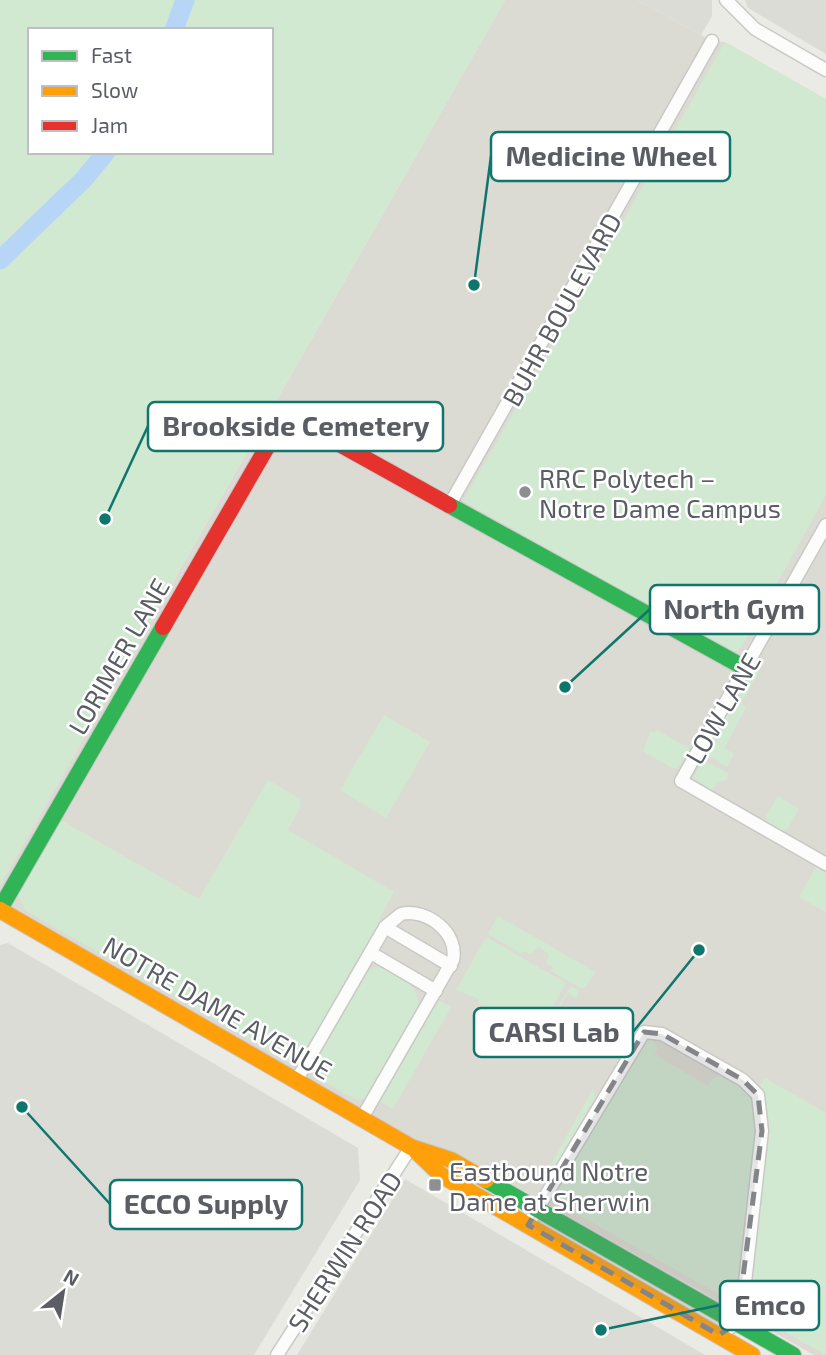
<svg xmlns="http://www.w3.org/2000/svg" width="826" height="1355" font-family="'Exo 2',sans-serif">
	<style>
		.industrial { fill: #dcdcd6 }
		.education { fill: #dcdbd3 }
		.green { fill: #d1e9d1; fill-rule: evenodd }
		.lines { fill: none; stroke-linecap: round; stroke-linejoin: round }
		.river { stroke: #b7d6f7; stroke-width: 19 }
		.street-casing { stroke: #c8c9c7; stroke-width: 15 }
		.fast-casing { stroke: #c6c7c6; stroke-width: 18 }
		.slow-casing { stroke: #c6c7c6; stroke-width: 18 }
		.jam-casing { stroke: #c6c7c6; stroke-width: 18 }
		.street { stroke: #fcfcfb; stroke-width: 12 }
		.fast { stroke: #30b455; stroke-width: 16 }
		.slow { stroke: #ff9f0a; stroke-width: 16 }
		.jam { stroke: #e5322d; stroke-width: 16 }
		.marked { fill: #838588; fill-opacity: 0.2; stroke: #838588; stroke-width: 5; stroke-dasharray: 14 9; stroke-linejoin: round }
		.poi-dot { fill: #8d8f91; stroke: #fff; stroke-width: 2.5 }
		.labels { text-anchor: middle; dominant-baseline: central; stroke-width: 5; stroke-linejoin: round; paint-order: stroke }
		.street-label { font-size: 26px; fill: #5a5e64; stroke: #fff }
		.poi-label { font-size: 26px; fill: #5a5e64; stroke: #fff; text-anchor: start }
		.leader { fill: none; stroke: #0f766e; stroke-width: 2.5 }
		.callout-dot { fill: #0f766e; stroke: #fff; stroke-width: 2.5 }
		.callout { fill: #fff; stroke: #0f766e; stroke-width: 2.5 }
		.callout-label { font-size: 28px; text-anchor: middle; font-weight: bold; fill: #5a5e64 }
	</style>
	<rect width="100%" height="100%" fill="#ebebe5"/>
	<!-- industrial -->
	<g class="industrial">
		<polygon points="637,0 712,0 712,16 701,35"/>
		<polygon points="745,0 826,0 826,54 748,8"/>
		<polygon points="8,943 358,1148 360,1180 254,1355 0,1355 0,945"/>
		<polygon points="405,1179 705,1355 297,1355"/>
	</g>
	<!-- education -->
	<polygon class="education" points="505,0 637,0 712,41 725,42 826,99 826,1355 814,1355 467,1159 399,1133 0,901 0,885"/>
	<!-- green -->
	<g class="green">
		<path d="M0 0H505L0 885ZM30 30H271V152H30Z"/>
		<polygon points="725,42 826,99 826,495 741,648 733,653 463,501"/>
		<polygon points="754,668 759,672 741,704 746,708 724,748 734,754 727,767 705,754"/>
		<polygon points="384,715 430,742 386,818 340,790"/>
		<polygon points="657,730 690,749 678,768 672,768 643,751 651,731 655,733"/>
		<polygon points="702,759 729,774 726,780 717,782 712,791 694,778"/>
		<polygon points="268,780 301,799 299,803 301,806 288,830 394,892 379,919 382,921 303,1057 297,1062 288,1062 25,910 18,895 59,819 199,899"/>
		<polygon points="778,796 799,809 788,828 781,831 768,824 766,816"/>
		<polygon points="816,867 826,873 826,912 799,897"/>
		<polygon points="498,916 595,972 586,987 581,988 551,971 553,967 546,963 549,955 539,947 531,954 524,951 522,954 488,934"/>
		<polygon points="486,937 566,983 533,1041 481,1010 483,1006 478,1003 479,999 456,990"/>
		<path d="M375 967C397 969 423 988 418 1011L370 1093 364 1099 357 1100 317 1078 312 1069 366 973Z"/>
		<polygon points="571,986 579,991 576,998 568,993 551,1022 559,1027 554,1035 570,1045 563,1058 536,1043"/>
		<polygon points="440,1001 451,1007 393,1109 380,1101 436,1003"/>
		<polygon points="652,1039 658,1048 654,1054 708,1086 713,1078 720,1076 749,1093 752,1100 765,1078 826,1113 826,1355 551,1199 642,1040"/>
		<polygon points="593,1089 595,1098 556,1166 548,1169"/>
	</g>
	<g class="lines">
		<!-- river -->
		<g class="river">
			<polyline points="174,30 185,0"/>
			<polyline points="0,260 84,179 106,152"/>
		</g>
		<defs>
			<g id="street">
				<polyline points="726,0 755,29 826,70"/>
				<polyline points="450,504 712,41"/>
				<polyline points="826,525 681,781 826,864"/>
				<polyline points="385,927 451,966"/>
				<polyline points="371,953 436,991"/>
				<path d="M296 1081 385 927 401 914C427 908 459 933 453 960L362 1118"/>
				<polyline points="528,1225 644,1032 662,1034 743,1080 758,1095 762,1131 742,1309 737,1323 719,1335"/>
				<polyline points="277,1355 411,1147"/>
			</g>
			<g id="fast">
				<polyline points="449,505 745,668"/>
				<polyline points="0,909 163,627"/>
				<polyline points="486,1180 793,1355"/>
			</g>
			<g id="slow">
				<polyline points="0,910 411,1147 451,1160 486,1180"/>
				<polyline points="416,1151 441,1175 752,1355"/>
			</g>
			<polyline id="jam" points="163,627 274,435 290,422 307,426 449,505"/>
		</defs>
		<!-- street casing -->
		<use href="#street" class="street-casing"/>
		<!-- fast casing -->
		<use href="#fast" class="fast-casing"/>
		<!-- slow casing -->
		<use href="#slow" class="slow-casing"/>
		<!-- jam casing -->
		<use href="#jam" class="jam-casing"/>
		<!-- street -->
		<use href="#street" class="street"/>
		<!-- fast -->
		<use href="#fast" class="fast"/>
		<!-- slow -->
		<use href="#slow" class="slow"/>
		<!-- jam -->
		<use href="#jam" class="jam"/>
	</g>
	<!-- marked area -->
	<path class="marked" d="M644 1032 662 1034 743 1080 758 1095 762 1131 737 1323 719 1335 528 1225Z"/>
	<!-- markers -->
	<g class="poi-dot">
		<circle cx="525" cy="492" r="7"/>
		<rect x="428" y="1178" width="14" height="14" rx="3.5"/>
	</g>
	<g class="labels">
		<!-- street labels -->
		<g class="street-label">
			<text transform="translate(561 309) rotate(-61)">BUHR BOULEVARD</text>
			<text transform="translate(118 656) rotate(-60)">LORIMER LANE</text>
			<text transform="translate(722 708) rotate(-60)">LOW LANE</text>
			<text transform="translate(218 1007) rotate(30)">NOTRE DAME AVENUE</text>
			<text transform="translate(344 1251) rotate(-57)">SHERWIN ROAD</text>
		</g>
		<!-- poi labels -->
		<g class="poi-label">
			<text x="539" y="477">RRC Polytech –<tspan x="539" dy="30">Notre Dame Campus</tspan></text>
			<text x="449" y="1170">Eastbound Notre<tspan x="449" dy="30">Dame at Sherwin</tspan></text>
		</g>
	</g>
	<!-- callouts -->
	<path class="leader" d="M474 285L491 156M105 519L148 426M565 687L650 609M699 950L633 1032M22 1107L110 1204M601 1330L720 1305"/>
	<g class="callout-dot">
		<circle cx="474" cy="285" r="7"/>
		<circle cx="105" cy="519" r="7"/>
		<circle cx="565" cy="687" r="7"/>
		<circle cx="699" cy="950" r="7"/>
		<circle cx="22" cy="1107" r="7"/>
		<circle cx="601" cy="1330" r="7"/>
	</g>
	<g class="callout">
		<rect x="491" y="132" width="239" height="49" rx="7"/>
		<rect x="148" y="402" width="295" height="49" rx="7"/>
		<rect x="650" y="585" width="169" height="49" rx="7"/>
		<rect x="474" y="1008" width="159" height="49" rx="7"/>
		<rect x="110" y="1180" width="192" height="49" rx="7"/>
		<rect x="720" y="1281" width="99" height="49" rx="7"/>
	</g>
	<g class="callout-label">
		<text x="611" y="166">Medicine Wheel</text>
		<text x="296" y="436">Brookside Cemetery</text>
		<text x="734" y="619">North Gym</text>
		<text x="554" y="1042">CARSI Lab</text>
		<text x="206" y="1214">ECCO Supply</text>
		<text x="770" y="1315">Emco</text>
	</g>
	<!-- legend -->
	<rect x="28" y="28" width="245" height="126" fill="#ffffff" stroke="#bdbfc1" stroke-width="2"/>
	<rect x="42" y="51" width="35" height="10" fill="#30b455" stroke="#bdbfc1" stroke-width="2"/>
	<text x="91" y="63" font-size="21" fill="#5a5e64">Fast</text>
	<rect x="42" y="86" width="35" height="10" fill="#ff9f0a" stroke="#bdbfc1" stroke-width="2"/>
	<text x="91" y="98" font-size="21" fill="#5a5e64">Slow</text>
	<rect x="42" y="121" width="35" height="10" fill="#e5322d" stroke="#bdbfc1" stroke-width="2"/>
	<text x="91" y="133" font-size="21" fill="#5a5e64">Jam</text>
	<!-- north arrow -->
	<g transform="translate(63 1292) rotate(30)" stroke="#ffffff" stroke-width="5" paint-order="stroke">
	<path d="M0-5L12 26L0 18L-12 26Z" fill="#5a5e64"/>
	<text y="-10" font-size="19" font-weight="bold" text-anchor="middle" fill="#5a5e64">N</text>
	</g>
</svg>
